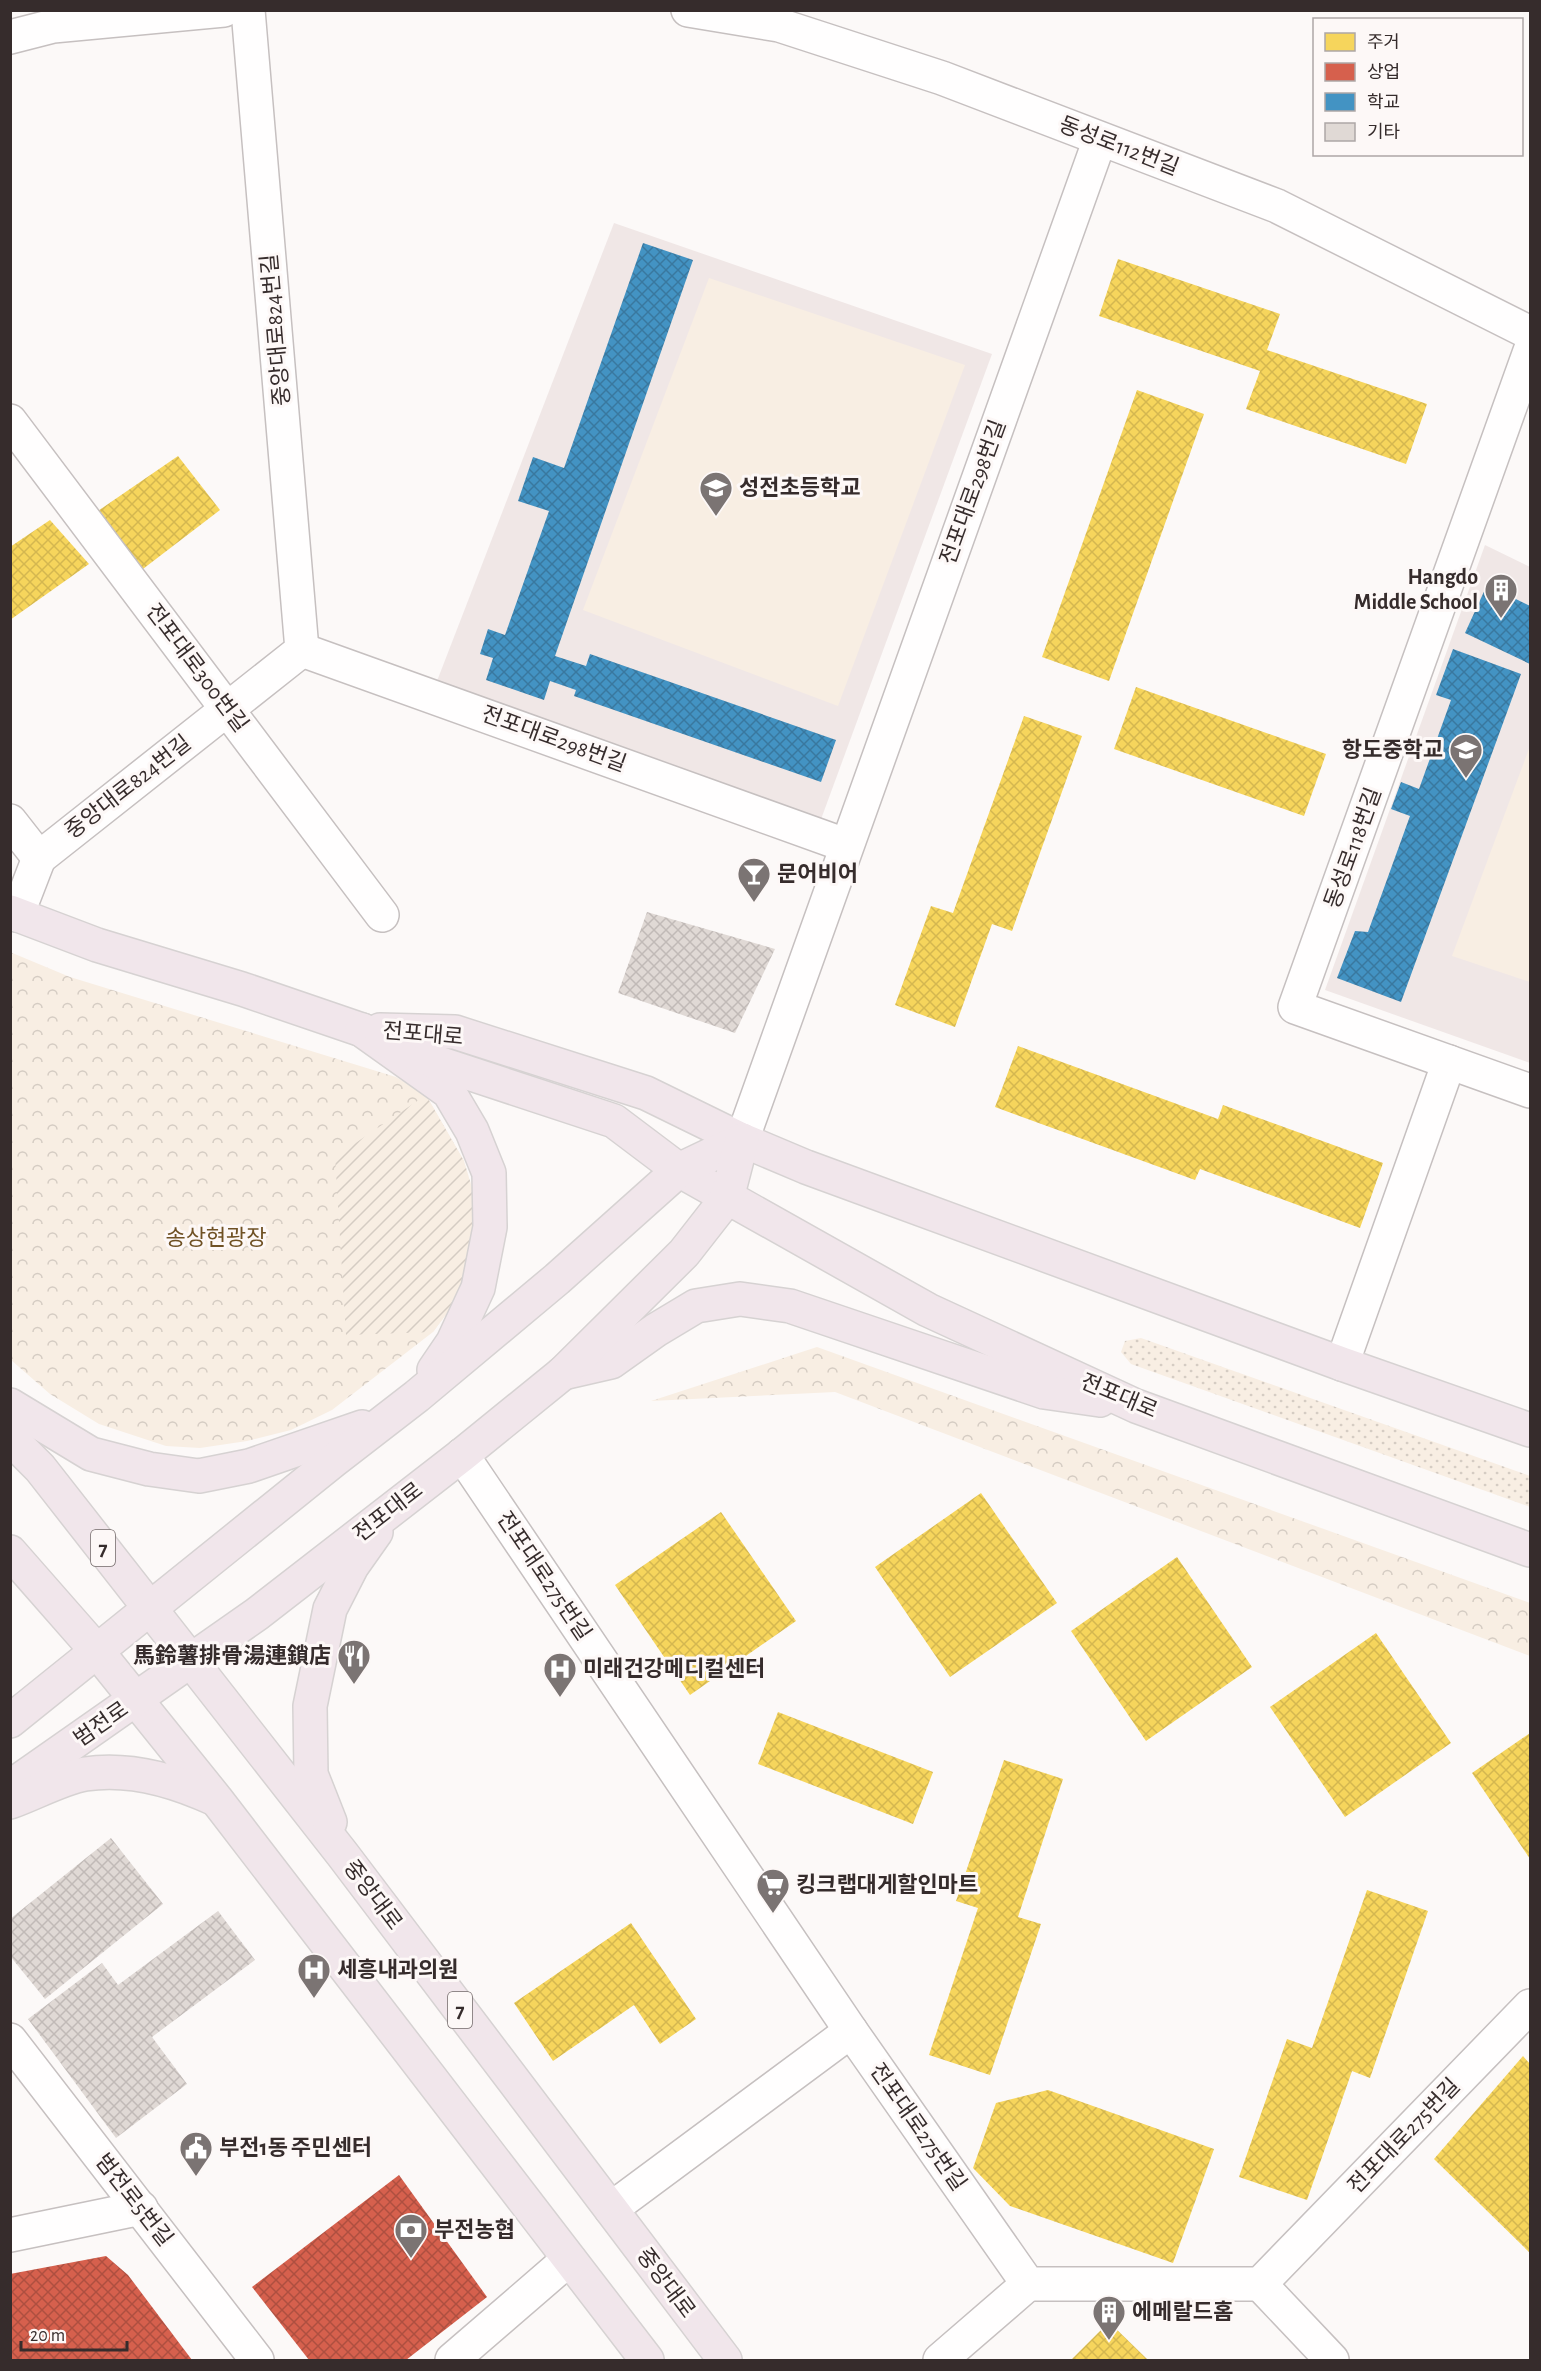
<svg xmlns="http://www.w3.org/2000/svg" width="1541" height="2371" font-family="'Alegreya Sans','Noto Sans KR',sans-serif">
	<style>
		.built { fill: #f0e7e6 }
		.grass { fill: url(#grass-dots) }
		.forest { fill: url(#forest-crowns) }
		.garden { fill: url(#garden-furrows) }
		.pitch { fill: #f8eee3 }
		.homes { fill: url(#homes-cross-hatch) }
		.shops { fill: url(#shops-cross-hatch) }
		.schools { fill: url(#schools-cross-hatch) }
		.building { fill: url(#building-cross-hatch) }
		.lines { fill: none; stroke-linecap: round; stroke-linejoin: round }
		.minor-casing { stroke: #c6c0c0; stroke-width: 36 }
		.major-casing { stroke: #d6d2d2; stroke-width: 36 }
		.minor { stroke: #fffefe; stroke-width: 33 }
		.major { stroke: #f1e6eb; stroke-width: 33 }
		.labels { text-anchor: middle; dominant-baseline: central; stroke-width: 6; stroke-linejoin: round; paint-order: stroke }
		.shield { fill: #fdf8f7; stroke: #726969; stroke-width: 1.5 }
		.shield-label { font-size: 21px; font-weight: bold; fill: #362c2c }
		.street-label { font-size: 22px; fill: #362c2c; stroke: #fdf8f7 }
		.poi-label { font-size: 22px; font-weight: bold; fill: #362c2c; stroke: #fdf8f7; text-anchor: start }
		.park-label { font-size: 22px; fill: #6f5124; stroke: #fdf8f7 }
	</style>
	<defs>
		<pattern id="grass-dots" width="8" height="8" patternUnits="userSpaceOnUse" patternTransform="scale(1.5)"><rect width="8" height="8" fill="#f8eee3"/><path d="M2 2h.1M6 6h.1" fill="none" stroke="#d5ccc3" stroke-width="1.8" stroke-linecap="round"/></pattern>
		<pattern id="forest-crowns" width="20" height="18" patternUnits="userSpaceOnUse" patternTransform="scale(1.5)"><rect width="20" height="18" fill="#f8eee3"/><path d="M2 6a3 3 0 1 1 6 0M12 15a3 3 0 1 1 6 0" fill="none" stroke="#d5ccc3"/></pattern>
		<pattern id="garden-furrows" width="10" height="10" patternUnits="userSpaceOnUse" patternTransform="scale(1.5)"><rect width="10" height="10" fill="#f8eee3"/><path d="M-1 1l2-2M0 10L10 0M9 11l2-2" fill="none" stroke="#d5ccc3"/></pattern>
		<pattern id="homes-cross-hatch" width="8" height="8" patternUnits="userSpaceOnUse" patternTransform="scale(1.5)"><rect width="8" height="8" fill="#f6d55c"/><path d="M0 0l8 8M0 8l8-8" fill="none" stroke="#d4b750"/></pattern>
		<pattern id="shops-cross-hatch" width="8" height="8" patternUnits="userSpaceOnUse" patternTransform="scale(1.5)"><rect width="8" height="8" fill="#d6604d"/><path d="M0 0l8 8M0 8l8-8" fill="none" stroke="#ae4f40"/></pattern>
		<pattern id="schools-cross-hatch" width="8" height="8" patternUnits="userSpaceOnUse" patternTransform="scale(1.5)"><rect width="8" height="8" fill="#4393c3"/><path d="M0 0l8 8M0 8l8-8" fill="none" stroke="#39789f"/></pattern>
		<pattern id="building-cross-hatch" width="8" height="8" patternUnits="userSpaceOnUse" patternTransform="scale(1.5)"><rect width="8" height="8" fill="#e0d9d5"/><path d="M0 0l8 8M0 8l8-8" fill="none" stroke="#c1bab7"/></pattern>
	</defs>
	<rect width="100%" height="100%" fill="#fcf9f8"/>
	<!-- built -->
	<g class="built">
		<polygon points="614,223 992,354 820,822 437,681"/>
		<polygon points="1485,545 1530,567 1530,1063 1325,990"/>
	</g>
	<!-- grass -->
	<polygon class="grass" points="1141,1338 1530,1476 1530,1507 1131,1364 1121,1352 1125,1341"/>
	<!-- forest -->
	<g class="forest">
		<polygon points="10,952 70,977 396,1077 426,1095 464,1161 459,1297 433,1332 332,1410 291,1430 247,1441 200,1448 166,1446 99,1424 50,1394 11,1360"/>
		<polygon points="817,1347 1530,1603 1530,1656 835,1392 651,1401"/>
	</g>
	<!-- garden -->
	<polygon class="garden" points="426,1095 464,1161 477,1204 475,1253 459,1297 433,1332 346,1335 335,1157"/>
	<!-- pitch -->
	<g class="pitch">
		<polygon points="709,278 965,365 838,706 583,610"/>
		<polygon points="1530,746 1530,982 1452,956"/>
	</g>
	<!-- homes -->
	<g class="homes">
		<polygon points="1118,259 1280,314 1267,350 1427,404 1406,464 1246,409 1260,371 1099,316"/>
		<polygon points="1137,390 1204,414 1109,681 1042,657"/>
		<polygon points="178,456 220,510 139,572 95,513"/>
		<polygon points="50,520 89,564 10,620 10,547"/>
		<polygon points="1136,687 1326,754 1304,816 1114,749"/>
		<polygon points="1024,716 1082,736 1012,931 992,924 955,1027 895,1005 931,906 953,913"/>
		<polygon points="1018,1046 1218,1119 1223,1105 1383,1163 1360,1228 1200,1169 1195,1180 995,1107"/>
		<polygon points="981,1493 1057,1603 950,1677 875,1567"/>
		<polygon points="721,1512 796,1621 690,1695 615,1585"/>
		<polygon points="1177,1557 1252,1667 1146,1741 1071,1631"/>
		<polygon points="1376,1633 1451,1743 1345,1817 1270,1707"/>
		<polygon points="778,1712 933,1772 913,1824 758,1764"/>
		<polygon points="1530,1733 1530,1859 1472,1773"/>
		<polygon points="1004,1760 1063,1779 1018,1917 1041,1924 990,2075 929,2055 978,1908 956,1901"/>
		<polygon points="1367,1890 1428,1911 1370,2078 1352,2071 1307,2200 1239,2177 1287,2039 1312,2048"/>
		<polygon points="631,1923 696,2019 660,2044 634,2005 553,2061 514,2003"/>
		<polygon points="1523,2056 1530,2064 1530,2253 1434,2159"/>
		<polygon points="1048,2090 1214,2149 1173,2263 1010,2206 973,2168 996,2103"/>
		<polygon points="1109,2322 1148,2360 1071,2360"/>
	</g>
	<!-- shops -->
	<g class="shops">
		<polygon points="399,2175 487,2297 406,2360 309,2360 252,2287"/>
		<polygon points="106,2256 128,2275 192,2360 10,2360 10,2274"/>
	</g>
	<!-- schools -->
	<g class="schools">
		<polygon points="643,243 693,260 555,656 586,666 590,654 836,740 821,782 574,696 576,690 550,681 544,700 486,680 493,658 480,654 488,629 505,635 549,511 518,501 533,457 564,468"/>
		<polygon points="1487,585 1530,606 1530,664 1465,633"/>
		<polygon points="1453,649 1521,674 1401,1002 1337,978 1355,931 1368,932 1410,816 1391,809 1401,782 1419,789 1451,700 1436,695"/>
	</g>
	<!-- building -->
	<g class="building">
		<polygon points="647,912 775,949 735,1033 618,993"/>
		<polygon points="111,1838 163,1904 45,1999 10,1956 10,1919"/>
		<polygon points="218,1911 255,1960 152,2037 187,2084 116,2138 28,2019 102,1963 118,1985"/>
	</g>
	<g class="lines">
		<defs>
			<g id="minor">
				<polyline points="688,10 779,25 942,78 1277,206 1530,333"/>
				<polyline points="10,37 53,26 224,10"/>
				<polyline points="1530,351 1295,1007 1530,1091"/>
				<polyline points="10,421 382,915"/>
				<polyline points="302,650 845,845"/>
				<polyline points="10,821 39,858"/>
				<polyline points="39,858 302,650 248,10"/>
				<polyline points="17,915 39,858"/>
				<polyline points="742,1140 1100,139"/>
				<polyline points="1342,1364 1449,1062"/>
				<polyline points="462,1455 851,2031 1028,2284 1260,2284 1530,2006"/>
				<polyline points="10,2040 257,2360"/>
				<polyline points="611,2209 851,2031"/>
				<polyline points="10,2235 141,2208"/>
				<polyline points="1260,2284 1332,2360"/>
				<polyline points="452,2360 569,2259"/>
				<polyline points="940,2360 1028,2284"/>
			</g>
			<g id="major">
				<polyline points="10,912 97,945 242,989 362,1030 449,1092 472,1131 489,1173 490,1227 478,1288 453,1342 434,1370"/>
				<polyline points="362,1030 438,1063 614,1121 679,1170 928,1310 1136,1406 1530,1550"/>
				<polyline points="380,1030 455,1032 646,1093 742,1140 806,1167 1342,1364 1530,1430"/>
				<polyline points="563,1373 611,1362 656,1330 696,1306 740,1299 790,1306 1044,1392 1100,1400"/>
				<polyline points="10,1405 91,1454 149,1469 199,1476 249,1466 362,1427"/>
				<polyline points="10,1438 40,1468 343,1855 725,2360"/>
				<polyline points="10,1552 96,1650 216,1799 647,2360"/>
				<polyline points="10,1721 333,1461 417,1396 557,1279 679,1170 742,1140"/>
				<polyline points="10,1787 257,1614 462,1455 563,1373 684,1253 727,1198 742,1140"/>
				<path d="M10 1802C33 1794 62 1778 85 1774 130 1767 174 1780 215 1799"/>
				<polyline points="330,1822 311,1774 310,1706 330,1609 352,1566 376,1532"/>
			</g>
		</defs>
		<!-- minor casing -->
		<use href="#minor" class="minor-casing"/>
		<!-- major casing -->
		<use href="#major" class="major-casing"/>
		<!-- minor -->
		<use href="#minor" class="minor"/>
		<!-- major -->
		<use href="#major" class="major"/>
	</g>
	<!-- icons -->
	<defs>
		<symbol id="school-pin" viewBox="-11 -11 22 30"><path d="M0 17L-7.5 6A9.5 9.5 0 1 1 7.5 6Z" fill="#7b7473" stroke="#fdf8f7"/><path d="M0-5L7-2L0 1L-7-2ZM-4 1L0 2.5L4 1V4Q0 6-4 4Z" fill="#fff"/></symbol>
		<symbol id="building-pin" viewBox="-11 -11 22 30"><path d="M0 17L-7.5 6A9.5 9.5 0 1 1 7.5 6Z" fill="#7b7473" stroke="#fdf8f7"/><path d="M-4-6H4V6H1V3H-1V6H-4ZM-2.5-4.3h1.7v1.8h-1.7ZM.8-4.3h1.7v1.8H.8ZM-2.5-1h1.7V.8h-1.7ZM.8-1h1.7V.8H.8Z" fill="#fff"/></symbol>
		<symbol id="bar-pin" viewBox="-11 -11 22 30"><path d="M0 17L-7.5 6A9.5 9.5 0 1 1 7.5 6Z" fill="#7b7473" stroke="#fdf8f7"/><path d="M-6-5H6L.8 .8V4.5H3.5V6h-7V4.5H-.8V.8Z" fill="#fff"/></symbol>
		<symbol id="restaurant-pin" viewBox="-11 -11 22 30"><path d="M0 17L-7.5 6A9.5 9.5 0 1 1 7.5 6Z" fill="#7b7473" stroke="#fdf8f7"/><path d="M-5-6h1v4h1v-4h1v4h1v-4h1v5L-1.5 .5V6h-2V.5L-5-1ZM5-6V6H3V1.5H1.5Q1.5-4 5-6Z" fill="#fff"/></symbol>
		<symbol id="hospital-pin" viewBox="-11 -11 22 30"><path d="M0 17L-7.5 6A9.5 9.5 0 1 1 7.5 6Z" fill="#7b7473" stroke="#fdf8f7"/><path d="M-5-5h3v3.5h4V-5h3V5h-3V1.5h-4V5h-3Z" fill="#fff"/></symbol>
		<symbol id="supermarket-pin" viewBox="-11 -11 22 30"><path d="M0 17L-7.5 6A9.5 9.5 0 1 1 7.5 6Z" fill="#7b7473" stroke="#fdf8f7"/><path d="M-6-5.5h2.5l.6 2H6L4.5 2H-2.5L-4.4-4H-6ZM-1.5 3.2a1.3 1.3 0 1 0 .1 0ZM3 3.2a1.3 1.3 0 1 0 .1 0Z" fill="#fff"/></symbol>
		<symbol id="civic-pin" viewBox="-11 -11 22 30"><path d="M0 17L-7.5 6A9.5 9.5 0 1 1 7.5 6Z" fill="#7b7473" stroke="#fdf8f7"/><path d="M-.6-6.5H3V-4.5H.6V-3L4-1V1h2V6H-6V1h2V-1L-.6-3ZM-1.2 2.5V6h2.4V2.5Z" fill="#fff"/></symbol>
		<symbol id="bank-pin" viewBox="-11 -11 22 30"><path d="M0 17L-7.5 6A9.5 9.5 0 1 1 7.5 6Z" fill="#7b7473" stroke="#fdf8f7"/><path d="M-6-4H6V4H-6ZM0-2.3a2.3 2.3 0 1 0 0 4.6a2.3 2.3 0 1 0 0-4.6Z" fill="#fff"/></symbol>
	</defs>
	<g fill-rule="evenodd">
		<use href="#school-pin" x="697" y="469" width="38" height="52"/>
		<use href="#building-pin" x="1482" y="571" width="38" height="52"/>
		<use href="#school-pin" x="1447" y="731" width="38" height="52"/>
		<use href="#bar-pin" x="735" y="855" width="38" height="52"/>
		<use href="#restaurant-pin" x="335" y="1637" width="38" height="52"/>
		<use href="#hospital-pin" x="541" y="1650" width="38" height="52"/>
		<use href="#supermarket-pin" x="754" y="1866" width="38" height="52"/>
		<use href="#hospital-pin" x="295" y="1951" width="38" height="52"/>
		<use href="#civic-pin" x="177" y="2129" width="38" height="52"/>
		<use href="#bank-pin" x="392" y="2211" width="38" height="52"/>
		<use href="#building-pin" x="1090" y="2293" width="38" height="52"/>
	</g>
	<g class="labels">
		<!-- shield labels -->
		<g class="shield">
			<rect x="91" y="1530" width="24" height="36" rx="4.5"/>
			<rect x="448" y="1992" width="24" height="36" rx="4.5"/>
		</g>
		<g class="shield-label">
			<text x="103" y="1548">7</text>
			<text x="460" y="2010">7</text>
		</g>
		<!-- street labels -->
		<g class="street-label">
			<text transform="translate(1119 146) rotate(21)">동성로112번길</text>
			<text transform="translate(276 330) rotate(-95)">중앙대로824번길</text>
			<text transform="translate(973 492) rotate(-70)">전포대로298번길</text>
			<text transform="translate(197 668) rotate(53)">전포대로300번길</text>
			<text transform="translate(554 739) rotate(20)">전포대로298번길</text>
			<text transform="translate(128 787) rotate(-38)">중앙대로824번길</text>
			<text transform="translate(1353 848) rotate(-70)">동성로118번길</text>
			<text transform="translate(423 1034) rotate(5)">전포대로</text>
			<text transform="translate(1119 1396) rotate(23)">전포대로</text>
			<text transform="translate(388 1512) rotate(-38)">전포대로</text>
			<text transform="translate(544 1576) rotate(56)">전포대로275번길</text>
			<text transform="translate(101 1724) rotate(-35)">범전로</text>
			<text transform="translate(373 1895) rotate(53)">중앙대로</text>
			<text transform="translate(918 2127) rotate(55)">전포대로275번길</text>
			<text transform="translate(1404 2136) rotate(-46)">전포대로275번길</text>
			<text transform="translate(134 2200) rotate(52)">범전로5번길</text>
			<text transform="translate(666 2283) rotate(53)">중앙대로</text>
		</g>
		<!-- poi labels -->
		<g class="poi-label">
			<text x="739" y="488">성전초등학교</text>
			<text x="1478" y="577" text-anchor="end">Hangdo<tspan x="1478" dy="25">Middle School</tspan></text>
			<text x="1443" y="750" text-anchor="end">항도중학교</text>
			<text x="777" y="874">문어비어</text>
			<text x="331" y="1656" text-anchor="end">馬鈴薯排骨湯連鎖店</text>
			<text x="583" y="1669">미래건강메디컬센터</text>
			<text x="796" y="1885">킹크랩대게할인마트</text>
			<text x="337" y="1970">세흥내과의원</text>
			<text x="219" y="2148">부전1동 주민센터</text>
			<text x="434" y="2230">부전농협</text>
			<text x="1132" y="2312">에메랄드홈</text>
		</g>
		<!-- park labels -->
		<g class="park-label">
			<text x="216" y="1238">송상현광장</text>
		</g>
	</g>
	<!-- border -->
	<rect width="1541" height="2371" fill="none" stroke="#362c2c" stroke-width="24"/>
	<!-- legend -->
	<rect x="1313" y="18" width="210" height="138" fill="#fdf8f7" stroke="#ada6a6" stroke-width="1.5"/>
	<rect x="1325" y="33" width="30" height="18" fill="#f6d55c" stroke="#ada6a6" stroke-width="1.5"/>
	<text x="1367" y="48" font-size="18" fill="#362c2c">주거</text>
	<rect x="1325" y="63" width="30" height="18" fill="#d6604d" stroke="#ada6a6" stroke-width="1.5"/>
	<text x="1367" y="78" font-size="18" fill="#362c2c">상업</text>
	<rect x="1325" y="93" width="30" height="18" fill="#4393c3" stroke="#ada6a6" stroke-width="1.5"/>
	<text x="1367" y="108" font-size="18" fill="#362c2c">학교</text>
	<rect x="1325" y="123" width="30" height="18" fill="#e0d9d5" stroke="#ada6a6" stroke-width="1.5"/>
	<text x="1367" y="138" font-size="18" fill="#362c2c">기타</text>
	<!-- scale -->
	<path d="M21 2341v9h106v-9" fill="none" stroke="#362c2c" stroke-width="3"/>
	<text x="30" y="2341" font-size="18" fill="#362c2c" stroke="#fdf8f7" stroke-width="4.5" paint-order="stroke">20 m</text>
</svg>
